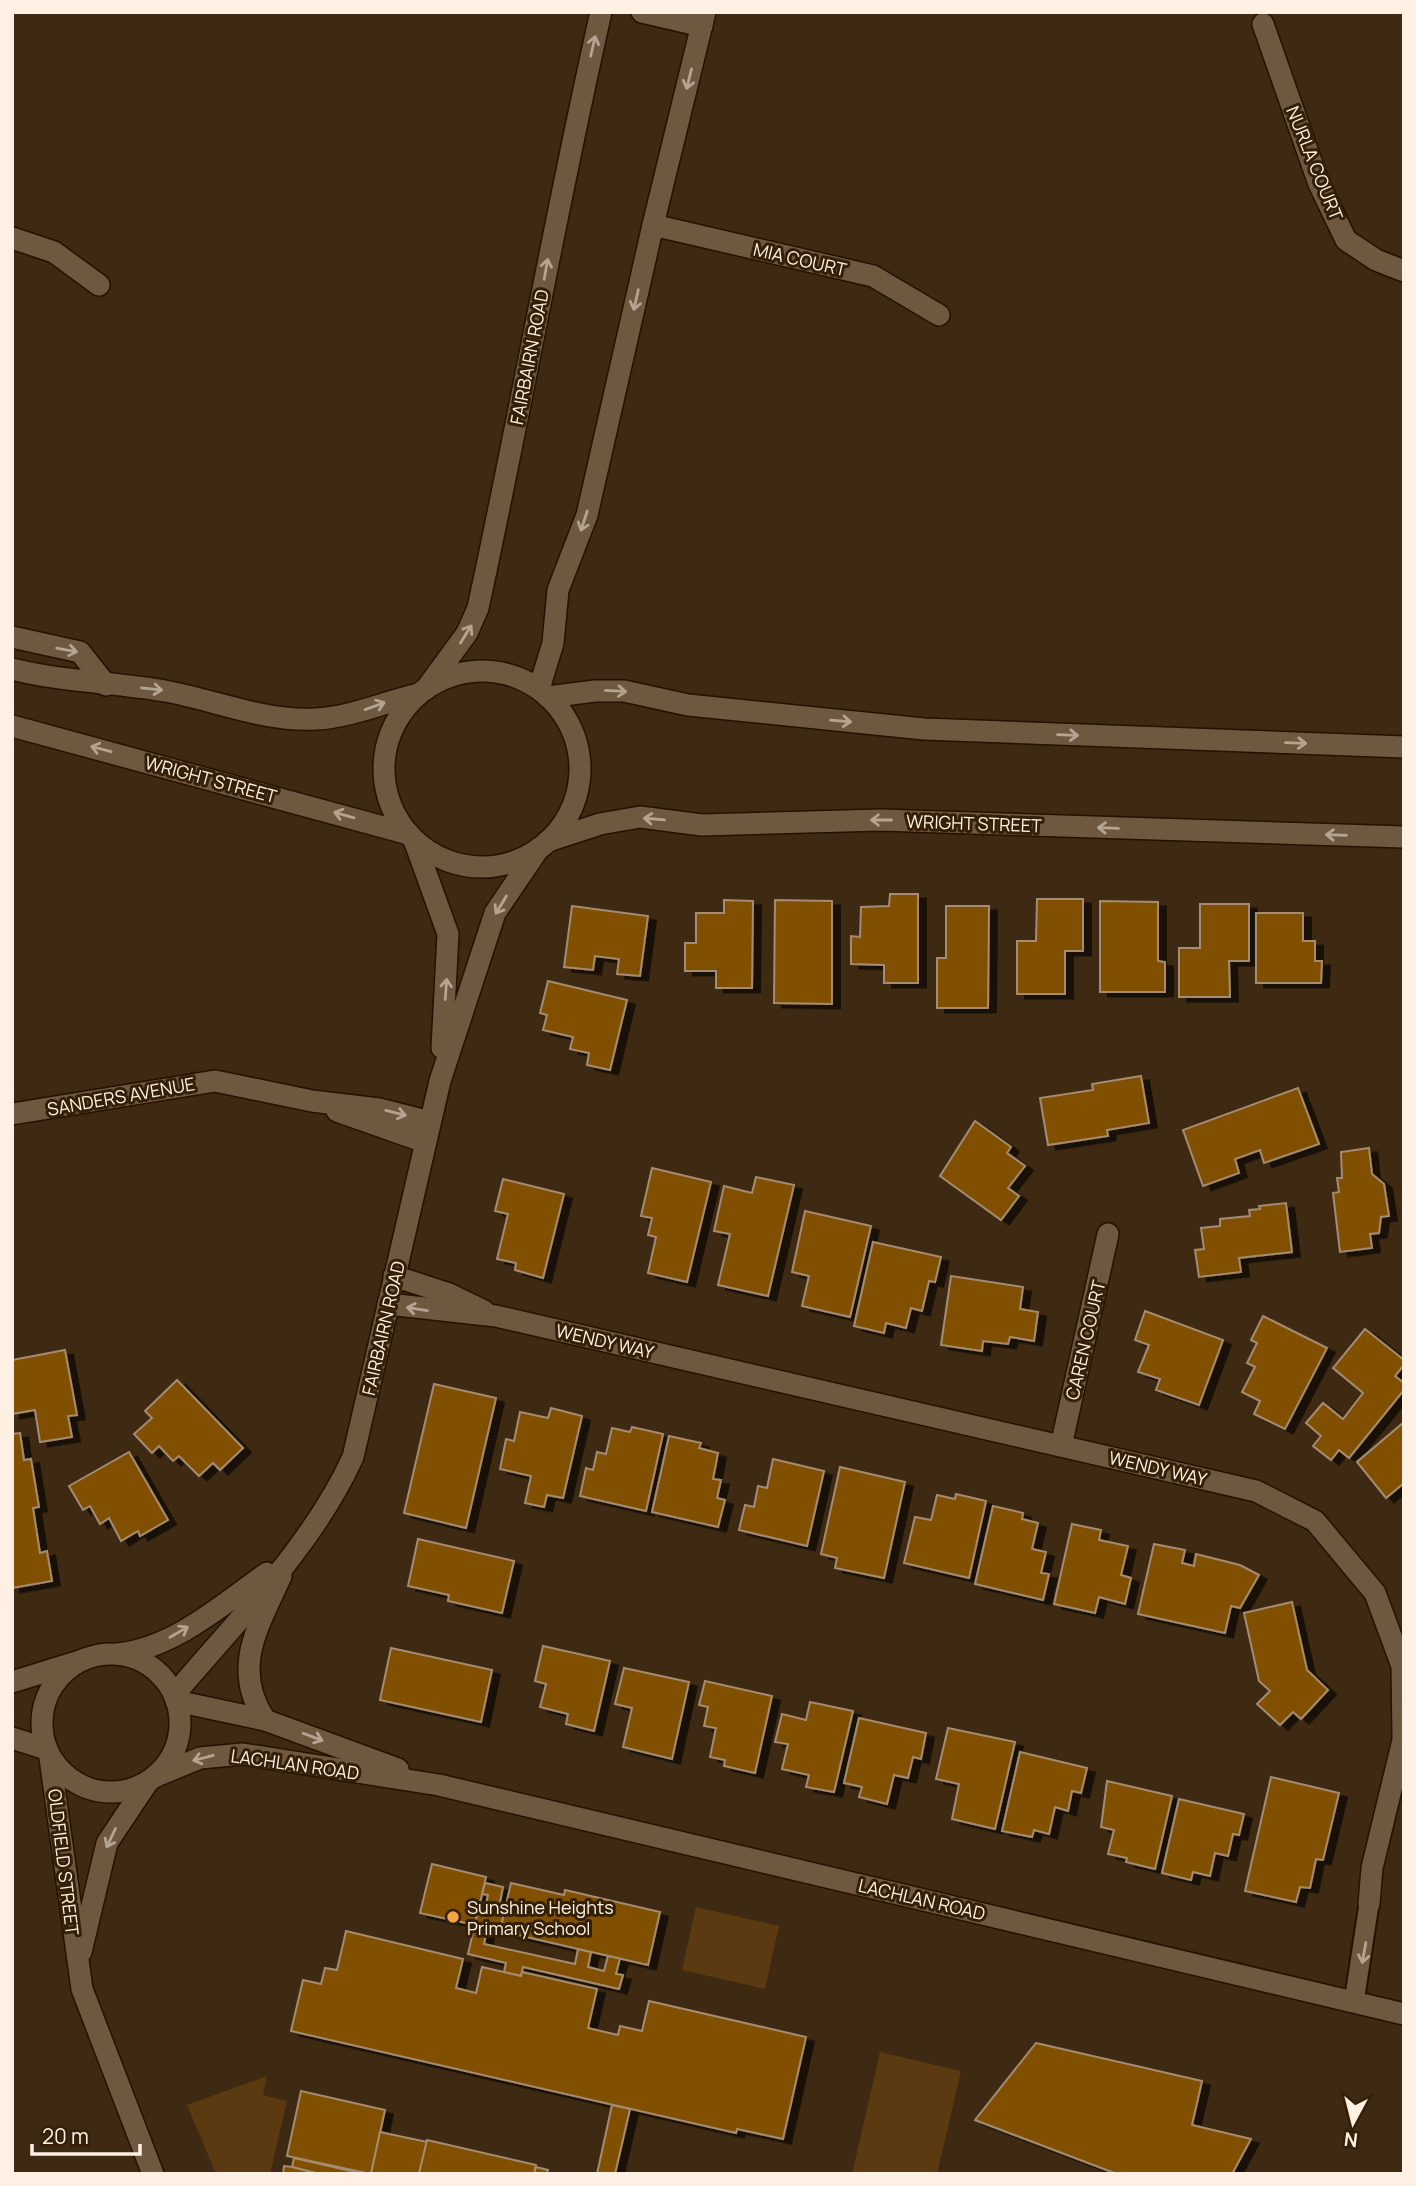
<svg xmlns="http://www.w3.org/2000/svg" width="1416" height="2186" font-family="Manrope,sans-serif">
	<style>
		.green { fill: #5b3a11 }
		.building { fill: #814f01; stroke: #a48b71; stroke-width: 2; filter: url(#shadow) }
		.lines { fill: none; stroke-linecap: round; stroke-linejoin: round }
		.service-casing { stroke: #241100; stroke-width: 23 }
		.minor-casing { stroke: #241100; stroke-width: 24 }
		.tertiary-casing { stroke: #241100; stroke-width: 24 }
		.service { stroke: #6f5840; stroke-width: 19 }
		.minor { stroke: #6f5840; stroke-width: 21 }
		.tertiary { stroke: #6f5840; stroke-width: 21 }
		.oneway { stroke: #b6a492 }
		.poi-dot { fill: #f3a443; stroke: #342008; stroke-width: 2.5 }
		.labels { text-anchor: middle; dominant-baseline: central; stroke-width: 6; stroke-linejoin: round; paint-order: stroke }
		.street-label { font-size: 18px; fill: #fef1e3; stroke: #342008 }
		.poi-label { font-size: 18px; fill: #fef1e3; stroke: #342008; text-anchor: start }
	</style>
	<defs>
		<filter id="shadow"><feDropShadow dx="8" dy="4.5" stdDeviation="0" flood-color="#0009"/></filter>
	</defs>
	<rect width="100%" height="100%" fill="#3e2a12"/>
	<!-- green -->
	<g class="green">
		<polygon points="696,1907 779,1926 765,1989 682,1970"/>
		<polygon points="880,2052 961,2071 937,2174 852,2174"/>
		<polygon points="267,2076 263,2095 287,2101 270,2174 216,2174 187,2105"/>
	</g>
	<!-- building -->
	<g class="building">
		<polygon points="890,894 918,894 918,983 884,983 884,965 851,964 851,936 860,937 861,907 889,906"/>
		<polygon points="1037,899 1083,899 1083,951 1065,951 1065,994 1017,994 1017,941 1036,941"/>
		<polygon points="724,900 753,901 752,988 716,988 716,971 685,971 685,943 696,943 696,913 724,913"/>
		<polygon points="775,900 832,901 832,1004 774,1003"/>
		<polygon points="1100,901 1158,902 1158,961 1165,962 1165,992 1100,992"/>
		<polygon points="1200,904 1249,904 1249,961 1229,961 1230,997 1179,997 1179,948 1200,948"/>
		<polygon points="572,906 648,916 640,976 617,974 619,959 595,956 593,970 564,967"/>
		<polygon points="946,906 989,906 988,1008 937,1008 937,958 946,958"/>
		<polygon points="1256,913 1303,913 1303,941 1315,941 1315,961 1322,961 1321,983 1256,983"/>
		<polygon points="548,981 627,1000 610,1070 587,1065 589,1053 570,1049 573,1037 543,1030 547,1015 540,1013"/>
		<polygon points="1141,1076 1149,1123 1107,1130 1108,1136 1048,1145 1040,1098 1093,1090 1092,1084"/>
		<polygon points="1298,1088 1319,1144 1264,1163 1260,1150 1235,1159 1239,1173 1203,1186 1183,1130"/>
		<polygon points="975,1121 1011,1147 1007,1153 1025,1166 1008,1188 1019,1196 1001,1220 940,1176"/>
		<polygon points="1369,1148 1372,1174 1384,1184 1389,1216 1381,1217 1379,1233 1370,1234 1372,1248 1340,1252 1333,1193 1339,1192 1337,1178 1342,1178 1341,1152"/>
		<polygon points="652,1168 711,1182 687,1282 648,1273 656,1237 648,1235 652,1218 641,1216"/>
		<polygon points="756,1177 794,1185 768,1296 718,1285 730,1234 714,1231 724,1186 752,1193"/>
		<polygon points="503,1179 564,1194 543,1278 515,1270 516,1263 497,1259 508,1214 495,1211"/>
		<polygon points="1286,1203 1292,1252 1239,1258 1241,1272 1199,1277 1195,1250 1204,1249 1201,1228 1220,1226 1220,1219 1250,1216 1249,1210 1260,1209 1259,1206"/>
		<polygon points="805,1211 871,1226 850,1317 802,1306 809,1276 792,1272"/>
		<polygon points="873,1242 941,1257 935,1282 929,1281 922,1311 911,1308 906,1328 886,1323 884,1333 854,1326"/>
		<polygon points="951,1276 1023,1287 1020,1309 1038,1312 1034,1341 1010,1337 1008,1344 983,1341 982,1351 941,1345"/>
		<polygon points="1145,1311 1223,1340 1199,1405 1156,1390 1160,1379 1138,1372 1149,1345 1135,1340"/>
		<polygon points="1263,1316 1327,1348 1285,1429 1254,1414 1260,1401 1242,1392 1255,1367 1247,1363 1257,1343 1251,1340"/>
		<polygon points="1365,1329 1404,1360 1404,1365 1395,1376 1404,1383 1404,1390 1349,1458 1339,1450 1331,1460 1313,1446 1321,1436 1306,1423 1323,1403 1343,1419 1363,1393 1333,1368"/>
		<polygon points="65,1350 77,1415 68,1416 72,1437 40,1442 35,1410 12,1414 12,1360"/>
		<polygon points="177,1380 243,1448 220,1470 213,1463 199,1476 179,1456 173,1461 159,1446 152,1453 134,1434 152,1418 145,1411"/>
		<polygon points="434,1384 496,1398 466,1528 404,1513"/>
		<polygon points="551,1408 582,1416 563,1498 547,1495 544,1507 525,1503 531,1476 500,1469 506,1439 514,1441 520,1412 548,1418"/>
		<polygon points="1404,1422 1404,1483 1386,1498 1357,1462"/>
		<polygon points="632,1427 663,1434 646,1511 580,1496 586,1468 593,1470 597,1452 606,1454 612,1428 630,1432"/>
		<polygon points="20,1433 24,1460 31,1459 39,1507 33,1508 40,1553 47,1551 52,1581 12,1588 12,1434"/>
		<polygon points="669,1436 701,1443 699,1448 718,1453 713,1479 721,1480 717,1498 725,1500 718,1527 652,1512"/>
		<polygon points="129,1452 168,1520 140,1536 138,1531 121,1541 109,1518 100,1524 90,1506 83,1510 69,1486"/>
		<polygon points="773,1459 824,1471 807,1546 739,1530 745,1505 754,1507 758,1486 767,1488"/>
		<polygon points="840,1467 905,1482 884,1578 835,1568 837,1558 821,1554"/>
		<polygon points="956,1494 986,1501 969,1578 904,1563 915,1517 931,1520 937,1495 955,1499"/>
		<polygon points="993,1506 1023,1513 1022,1519 1038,1523 1032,1549 1046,1552 1041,1573 1049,1574 1043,1600 975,1584"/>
		<polygon points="1072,1524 1101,1530 1099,1540 1128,1546 1121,1575 1131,1578 1125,1604 1099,1597 1095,1613 1054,1604"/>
		<polygon points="418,1539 514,1561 502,1613 448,1601 449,1595 408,1586"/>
		<polygon points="1154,1544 1185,1550 1182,1563 1194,1566 1196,1554 1240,1565 1259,1575 1240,1608 1231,1606 1225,1633 1138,1614"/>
		<polygon points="1292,1602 1307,1670 1328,1690 1301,1719 1293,1712 1280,1725 1257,1704 1270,1691 1259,1681 1244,1613"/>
		<polygon points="543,1646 610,1661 594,1731 566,1724 568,1714 540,1707 546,1684 535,1681"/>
		<polygon points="391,1648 492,1670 481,1722 380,1700"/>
		<polygon points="624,1668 689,1682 672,1759 623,1747 632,1708 615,1704"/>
		<polygon points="705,1681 772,1696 755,1773 724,1766 725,1760 710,1757 716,1728 704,1726 708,1707 699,1705"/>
		<polygon points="810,1702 853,1711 834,1792 806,1787 809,1775 782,1769 788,1744 775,1742 782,1714 806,1720"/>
		<polygon points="859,1718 926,1733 921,1759 913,1757 908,1778 894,1775 887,1804 859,1797 862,1787 844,1783"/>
		<polygon points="948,1728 1015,1742 995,1829 952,1819 959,1784 936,1779"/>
		<polygon points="1020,1752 1087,1768 1081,1793 1072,1791 1068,1811 1055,1807 1049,1834 1034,1830 1032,1837 1002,1831"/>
		<polygon points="1271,1777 1339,1793 1323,1860 1316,1859 1310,1888 1300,1887 1296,1902 1245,1891"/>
		<polygon points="1107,1781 1172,1796 1155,1869 1126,1862 1127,1858 1108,1854 1114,1830 1101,1827"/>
		<polygon points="1179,1799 1244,1814 1239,1835 1233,1834 1228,1856 1215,1853 1210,1876 1193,1872 1191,1880 1162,1873"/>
		<polygon points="432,1864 486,1877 475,1925 420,1913"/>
		<polygon points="485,1883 503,1887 499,1907 505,1909 501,1927 488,1925 484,1944 575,1964 578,1949 591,1952 588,1967 604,1971 608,1956 620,1958 616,1974 623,1975 619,1989 523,1967 521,1976 504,1972 506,1963 468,1954 480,1902 486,1904 488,1895 482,1894"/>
		<polygon points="511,1883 564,1895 565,1890 660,1912 648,1965 500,1931"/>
		<polygon points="346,1931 463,1959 456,1988 476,1993 482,1967 521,1976 522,1972 597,1989 588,2028 618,2035 620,2026 642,2031 649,2001 806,2037 783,2139 737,2129 736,2133 291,2031 303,1980 321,1984 325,1968 337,1970"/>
		<polygon points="1036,2043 1202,2081 1192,2125 1251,2139 1232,2174 1117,2174 975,2120"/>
		<polygon points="301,2091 385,2110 371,2174 287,2156"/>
		<polygon points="612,2105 630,2109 615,2174 597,2174"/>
		<polygon points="380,2132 427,2142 419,2174 371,2174"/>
		<polygon points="427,2140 536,2165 534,2174 419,2174"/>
		<polygon points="294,2158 364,2174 319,2174 292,2167"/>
		<polygon points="284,2166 292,2167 319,2174 283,2174"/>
		<polygon points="536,2167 548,2170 547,2174 534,2174"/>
	</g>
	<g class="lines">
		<defs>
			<polyline id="service" points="1354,2002 1369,1904"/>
			<g id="minor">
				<polyline points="1263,24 1319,184 1346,240 1376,260 1404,271"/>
				<polyline points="653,225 873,276 939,315"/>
				<polyline points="12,238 54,252 99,285"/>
				<polyline points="12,637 80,652 106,685"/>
				<polyline points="337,1111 425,1142"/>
				<polyline points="12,1114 215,1081 312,1101 379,1109 430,1122"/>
				<polyline points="394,1276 449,1294 484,1311"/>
				<polyline points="388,1304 496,1316 1256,1491 1315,1521 1375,1593 1402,1666 1403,1740 1372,1868 1369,1904"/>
				<polyline points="1061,1446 1108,1234"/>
				<polyline points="12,1682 83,1660"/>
				<polyline points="176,1701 265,1720 398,1769"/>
				<path d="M265 1720C231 1668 258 1627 281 1576"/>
				<polyline points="12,1738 46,1749"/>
				<polyline points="154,1777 200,1758 243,1754 439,1785 1404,2014"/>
			</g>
			<g id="tertiary">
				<polyline points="642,12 702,26"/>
				<path d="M12 669C63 682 114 682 165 691 215 700 264 722 316 719 352 717 384 702 419 694"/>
				<circle cx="482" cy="769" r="98"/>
				<path d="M426 689 467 633 478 608C521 410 556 210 601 12"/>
				<polyline points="539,689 553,643 558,590 587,515 653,225 705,12"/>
				<polyline points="548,697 595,691 624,691 688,705 924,729 1404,747"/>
				<polyline points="12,726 409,834"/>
				<polyline points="414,840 448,934 442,1048"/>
				<polyline points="548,841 600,824 640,817 702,825 881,820 1404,837"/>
				<circle cx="111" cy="1723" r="69"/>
				<path d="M118 1654C174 1648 223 1604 267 1573"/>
				<path d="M174 1695C237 1620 312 1547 353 1457L440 1081 495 913 539 848"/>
				<polyline points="50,1758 82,1989 153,2174"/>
				<polyline points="81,1952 107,1843 147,1783"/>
			</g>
		</defs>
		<!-- service casing -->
		<use href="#service" class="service-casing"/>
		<!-- minor casing -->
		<use href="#minor" class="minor-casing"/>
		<!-- tertiary casing -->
		<use href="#tertiary" class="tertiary-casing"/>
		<!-- service -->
		<use href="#service" class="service"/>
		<!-- minor -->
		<use href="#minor" class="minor"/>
		<!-- tertiary -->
		<use href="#tertiary" class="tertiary"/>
	</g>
	<!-- one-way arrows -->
	<defs><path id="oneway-shaft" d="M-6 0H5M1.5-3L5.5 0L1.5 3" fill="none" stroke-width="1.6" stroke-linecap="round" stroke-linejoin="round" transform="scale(1.75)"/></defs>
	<g class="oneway">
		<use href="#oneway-shaft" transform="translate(593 46) rotate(-77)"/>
		<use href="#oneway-shaft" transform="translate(689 79) rotate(104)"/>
		<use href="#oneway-shaft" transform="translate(546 269) rotate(-80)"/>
		<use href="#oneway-shaft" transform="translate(636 300) rotate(103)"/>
		<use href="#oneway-shaft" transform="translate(584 521) rotate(108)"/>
		<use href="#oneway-shaft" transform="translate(466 634) rotate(-58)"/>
		<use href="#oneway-shaft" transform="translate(67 650) rotate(10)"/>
		<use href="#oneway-shaft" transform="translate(152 689) rotate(6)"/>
		<use href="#oneway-shaft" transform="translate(616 691) rotate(3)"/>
		<use href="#oneway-shaft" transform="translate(375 706) rotate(-20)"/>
		<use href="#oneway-shaft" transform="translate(841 721) rotate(5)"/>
		<use href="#oneway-shaft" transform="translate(1068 735) rotate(2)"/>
		<use href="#oneway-shaft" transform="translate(1296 743) rotate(2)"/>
		<use href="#oneway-shaft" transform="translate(101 749) rotate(-165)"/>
		<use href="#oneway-shaft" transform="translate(344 815) rotate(-164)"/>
		<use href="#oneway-shaft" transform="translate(654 819) rotate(-175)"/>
		<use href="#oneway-shaft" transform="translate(881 820) rotate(-180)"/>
		<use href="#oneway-shaft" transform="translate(1108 828) rotate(-178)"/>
		<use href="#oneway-shaft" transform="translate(1336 835) rotate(-178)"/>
		<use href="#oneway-shaft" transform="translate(501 905) rotate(121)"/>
		<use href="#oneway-shaft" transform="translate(446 989) rotate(-86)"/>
		<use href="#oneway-shaft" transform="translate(396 1113) rotate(14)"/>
		<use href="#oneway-shaft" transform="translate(417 1309) rotate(-171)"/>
		<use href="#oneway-shaft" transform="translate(179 1632) rotate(-30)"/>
		<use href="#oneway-shaft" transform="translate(313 1737) rotate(21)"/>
		<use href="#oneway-shaft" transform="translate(203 1758) rotate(165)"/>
		<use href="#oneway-shaft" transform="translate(111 1838) rotate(115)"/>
		<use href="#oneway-shaft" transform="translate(1364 1953) rotate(100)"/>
	</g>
	<!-- markers -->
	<circle class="poi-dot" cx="453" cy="1917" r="7"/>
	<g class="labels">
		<!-- street labels -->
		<g class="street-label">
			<text transform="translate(1315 163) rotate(68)">NURLA COURT</text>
			<text transform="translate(800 259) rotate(13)">MIA COURT</text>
			<text transform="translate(529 357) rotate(-79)">FAIRBAIRN ROAD</text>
			<text transform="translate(211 779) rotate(15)">WRIGHT STREET</text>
			<text transform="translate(974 823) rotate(2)">WRIGHT STREET</text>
			<text transform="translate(121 1096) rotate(-10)">SANDERS AVENUE</text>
			<text transform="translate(383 1328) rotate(-77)">FAIRBAIRN ROAD</text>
			<text transform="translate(1085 1340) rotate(-77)">CAREN COURT</text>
			<text transform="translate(605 1341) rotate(13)">WENDY WAY</text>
			<text transform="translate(1158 1468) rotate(13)">WENDY WAY</text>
			<text transform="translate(295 1764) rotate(8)">LACHLAN ROAD</text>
			<text transform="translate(64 1862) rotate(83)">OLDFIELD STREET</text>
			<text transform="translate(922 1899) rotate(13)">LACHLAN ROAD</text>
		</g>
		<!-- poi labels -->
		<g class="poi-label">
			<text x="467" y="1907">Sunshine Heights<tspan x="467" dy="21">Primary School</tspan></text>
		</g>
	</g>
	<!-- border -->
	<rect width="1416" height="2186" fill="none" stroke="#fef1e3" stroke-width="28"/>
	<!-- north arrow -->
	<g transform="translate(1353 2123) rotate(187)" stroke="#342008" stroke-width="5" paint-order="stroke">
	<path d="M0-5L12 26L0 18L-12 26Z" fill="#fef1e3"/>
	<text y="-10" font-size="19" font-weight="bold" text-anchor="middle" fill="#fef1e3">N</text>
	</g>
	<!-- scale -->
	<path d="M32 2144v10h108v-10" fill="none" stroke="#fef1e3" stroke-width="3.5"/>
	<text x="42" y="2144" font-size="21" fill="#fef1e3" stroke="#342008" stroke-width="5" paint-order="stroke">20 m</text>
</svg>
